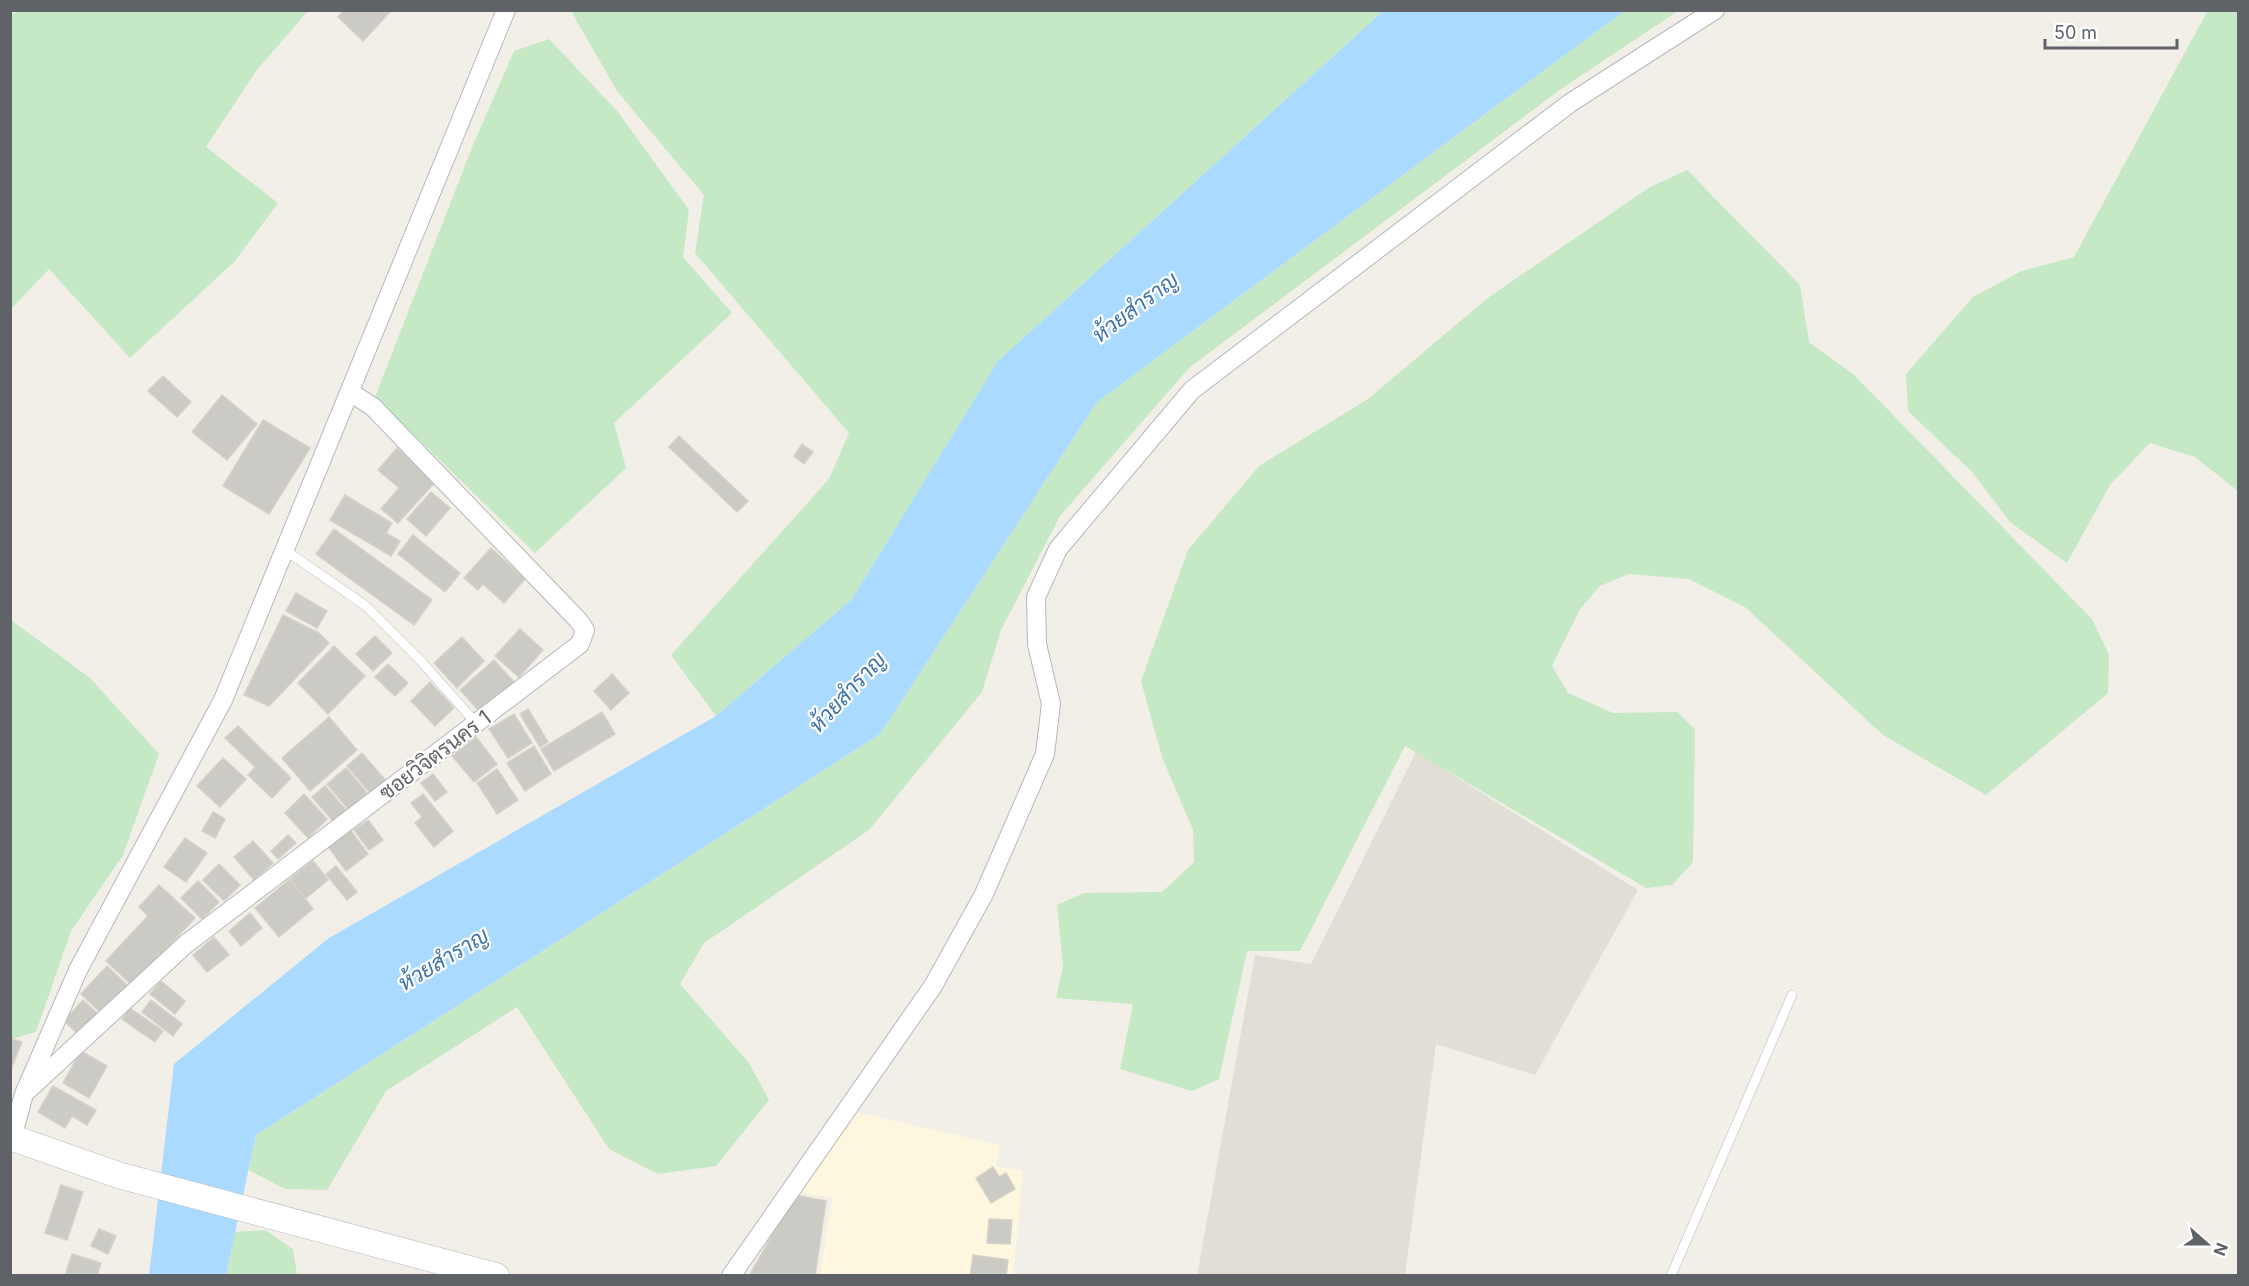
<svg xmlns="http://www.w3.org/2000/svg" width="2249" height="1286" font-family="Inter,Sarabun,sans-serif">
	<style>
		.commercial { fill: #fef7e0 }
		.education { fill: #e1ded6 }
		.green { fill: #c5e8c5 }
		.water { fill: #aadaff }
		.building { fill: #cccac5; stroke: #d6d1c6; stroke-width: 1.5 }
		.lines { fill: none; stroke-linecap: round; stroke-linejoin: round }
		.lane-casing { stroke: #b5b8bc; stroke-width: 10 }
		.street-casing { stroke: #b5b8bc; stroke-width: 20 }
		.secondary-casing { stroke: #b6babf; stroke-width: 27 }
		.lane { stroke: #fff; stroke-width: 9 }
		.street { stroke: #fff; stroke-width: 18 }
		.secondary { stroke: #fff; stroke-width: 26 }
		.labels { text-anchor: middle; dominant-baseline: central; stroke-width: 4.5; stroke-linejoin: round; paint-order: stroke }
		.street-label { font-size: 21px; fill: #5f6368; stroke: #fff }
		.water-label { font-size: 22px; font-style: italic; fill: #4174aa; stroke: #fff }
	</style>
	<rect width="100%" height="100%" fill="#f1efe8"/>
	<!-- commercial -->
	<polygon class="commercial" points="855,1112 1000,1145 996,1167 1023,1170 1013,1275 820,1275 832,1198 799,1192"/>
	<!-- education -->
	<polygon class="education" points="1416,752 1638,890 1535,1075 1436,1044 1405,1275 1197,1276 1255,955 1311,964"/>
	<!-- green -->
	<g class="green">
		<polygon points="2208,10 2238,11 2238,491 2195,457 2150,443 2110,485 2067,563 2010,522 1972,472 1908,411 1906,374 1973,297 2022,271 2074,257"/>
		<polygon points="19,11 308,11 256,71 206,147 278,203 235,261 130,358 49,269 11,309 10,15"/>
		<polygon points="571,11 1383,11 998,361 852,599 716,716 671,655 829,479 849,433 695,253 704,195 617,91"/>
		<polygon points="1624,11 1678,11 1561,89 1189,368 1060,516 1001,630 982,692 869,830 704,943 680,984 749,1063 769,1100 716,1166 658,1174 609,1149 517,1007 386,1091 327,1190 285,1189 249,1170 256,1135 880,734 1097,402"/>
		<polygon points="549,39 618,112 689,210 683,257 732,313 614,423 626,468 535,553 375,397 473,145 514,51"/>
		<polygon points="1687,170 1800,285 1809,342 1854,375 2092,619 2109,655 2108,693 1986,795 1883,735 1745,607 1689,579 1629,574 1600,586 1580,609 1552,666 1568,693 1613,713 1677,712 1695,729 1693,862 1672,885 1646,888 1405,746 1300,951 1247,951 1219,1079 1192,1091 1120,1069 1133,1004 1056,998 1063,967 1057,905 1084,893 1162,892 1194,862 1193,830 1162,757 1141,681 1188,550 1259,466 1368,399 1489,297 1650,187"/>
		<polygon points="11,620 90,678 159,754 123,855 71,931 36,1032 11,1039"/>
		<polygon points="265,1230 293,1249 297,1275 226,1276 235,1232"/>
	</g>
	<!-- water -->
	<polygon class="water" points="1383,11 1624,11 1097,402 880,734 256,1135 226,1275 149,1276 174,1064 329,938 716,716 852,599 998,361"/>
	<!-- building -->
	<g class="building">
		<polygon points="344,10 392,10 363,41 338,17"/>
		<polygon points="163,376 191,402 177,417 148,391"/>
		<polygon points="222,395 257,424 227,460 192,432"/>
		<polygon points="263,420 310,448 269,514 223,486"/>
		<polygon points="679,436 748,501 737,512 669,447"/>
		<polygon points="802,444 813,452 804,464 794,456"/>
		<polygon points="397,448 435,482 398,523 381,509 399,488 378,470"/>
		<polygon points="431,492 450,508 426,536 407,519"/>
		<polygon points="345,495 392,523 386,533 400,541 391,556 330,520"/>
		<polygon points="334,529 432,600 414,625 316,554"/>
		<polygon points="413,535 460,573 445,592 398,554"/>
		<polygon points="491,548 525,579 504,603 483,584 478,590 464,578"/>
		<polygon points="296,593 327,611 317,628 286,611"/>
		<polygon points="283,615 319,633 329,643 269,706 244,695"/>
		<polygon points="520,629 543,650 519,677 495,656"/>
		<polygon points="375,636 392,653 373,671 356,654"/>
		<polygon points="462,637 484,661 457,688 434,663"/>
		<polygon points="334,646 365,676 328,714 298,683"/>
		<polygon points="494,660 515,683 481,713 460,690"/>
		<polygon points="388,664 408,683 395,696 375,677"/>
		<polygon points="612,674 629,693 611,710 594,691"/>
		<polygon points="430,682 454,708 435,726 411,701"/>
		<polygon points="528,709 548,742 540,747 520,714"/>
		<polygon points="602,712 615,734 554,771 541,749"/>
		<polygon points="514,714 532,743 508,758 489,729"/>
		<polygon points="329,717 357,750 310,791 282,758"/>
		<polygon points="238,726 291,778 272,798 248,775 255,767 225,738"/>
		<polygon points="476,737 497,764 474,782 452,756"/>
		<polygon points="534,746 551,774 525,791 507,763"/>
		<polygon points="362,753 386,781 371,794 347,766"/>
		<polygon points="223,758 246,779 220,807 197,786"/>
		<polygon points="346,768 367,793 348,809 327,784"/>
		<polygon points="497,769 518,800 497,814 477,783"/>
		<polygon points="433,774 447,792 435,801 421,783"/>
		<polygon points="325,786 346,810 333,821 312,797"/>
		<polygon points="304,794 327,819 308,838 285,813"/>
		<polygon points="423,794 453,831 434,847 415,823 422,817 411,803"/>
		<polygon points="213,812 225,819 215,838 202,831"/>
		<polygon points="368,820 383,840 369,850 354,830"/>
		<polygon points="349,828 368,854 346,871 327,845"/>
		<polygon points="288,835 296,843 278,859 271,851"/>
		<polygon points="185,838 207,853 186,882 164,867"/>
		<polygon points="253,841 273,863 254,880 234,857"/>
		<polygon points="313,861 328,880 305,899 290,879"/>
		<polygon points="219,864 240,885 224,901 203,880"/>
		<polygon points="336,866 357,892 347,900 326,874"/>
		<polygon points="290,879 313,909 279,937 255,908"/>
		<polygon points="198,881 219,902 202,919 181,898"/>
		<polygon points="159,885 195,918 132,985 106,961 148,916 139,907"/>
		<polygon points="250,913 262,928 241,946 229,931"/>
		<polygon points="214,937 229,955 207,972 193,955"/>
		<polygon points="107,966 128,986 102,1014 81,994"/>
		<polygon points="161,981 185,1001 175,1014 150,994"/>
		<polygon points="83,1000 98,1014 79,1035 64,1021"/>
		<polygon points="151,1000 182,1024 173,1036 142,1012"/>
		<polygon points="130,1008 163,1031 155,1042 122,1019"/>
		<polygon points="10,1038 22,1042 10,1072"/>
		<polygon points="81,1051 107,1066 89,1098 63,1083"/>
		<polygon points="53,1086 96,1110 87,1125 72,1116 65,1128 38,1112"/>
		<polygon points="993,1167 999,1177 1006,1173 1015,1189 991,1203 976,1178"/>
		<polygon points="61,1185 83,1192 67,1240 45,1233"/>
		<polygon points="795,1195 826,1201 815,1276 749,1276"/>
		<polygon points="989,1219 1012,1220 1010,1244 987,1243"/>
		<polygon points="99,1229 116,1236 108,1254 91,1246"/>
		<polygon points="72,1254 101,1263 97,1276 65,1276"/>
		<polygon points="973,1255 1008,1260 1006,1276 970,1276"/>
	</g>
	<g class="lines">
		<defs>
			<g id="lane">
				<polyline points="285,550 366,606 420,660 476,723"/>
				<polyline points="1671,1276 1792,995"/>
			</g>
			<g id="street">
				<polyline points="27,1091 186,944 580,644 585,630 579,621 373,407 350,392"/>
				<polyline points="12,1138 24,1094 78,970 223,700 506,10"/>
				<polyline points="731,1276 933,986 984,894 1045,754 1051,704 1037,644 1036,597 1058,549 1192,390 1570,103 1715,10"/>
			</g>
			<polyline id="secondary" points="10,1137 118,1175 496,1276"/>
		</defs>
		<!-- lane casing -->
		<use href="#lane" class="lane-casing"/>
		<!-- street casing -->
		<use href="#street" class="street-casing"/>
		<!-- secondary casing -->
		<use href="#secondary" class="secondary-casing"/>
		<!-- lane -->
		<use href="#lane" class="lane"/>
		<!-- street -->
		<use href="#street" class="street"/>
		<!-- secondary -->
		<use href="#secondary" class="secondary"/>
	</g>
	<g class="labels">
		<!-- street labels -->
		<g class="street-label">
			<text transform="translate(435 755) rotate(-37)">ซอยวิจิตรนคร 1</text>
		</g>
		<!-- water labels -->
		<g class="water-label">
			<text transform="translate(1135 307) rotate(-37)">ห้วยสำราญ</text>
			<text transform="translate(847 692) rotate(-47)">ห้วยสำราญ</text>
			<text transform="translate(443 959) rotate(-31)">ห้วยสำราญ</text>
		</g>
	</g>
	<!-- border -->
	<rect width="2249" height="1286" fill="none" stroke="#5f6368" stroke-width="24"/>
	<!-- north arrow -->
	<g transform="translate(2207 1244) rotate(111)" stroke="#ffffff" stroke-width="4.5" paint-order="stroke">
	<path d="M0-4.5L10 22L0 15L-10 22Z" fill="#5f6368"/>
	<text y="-9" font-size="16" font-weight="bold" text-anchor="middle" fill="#5f6368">N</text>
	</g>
	<!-- scale -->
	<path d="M2045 39v9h132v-9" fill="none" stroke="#5f6368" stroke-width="3"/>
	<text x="2054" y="39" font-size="18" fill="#5f6368" stroke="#ffffff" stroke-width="4.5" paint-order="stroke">50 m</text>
</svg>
